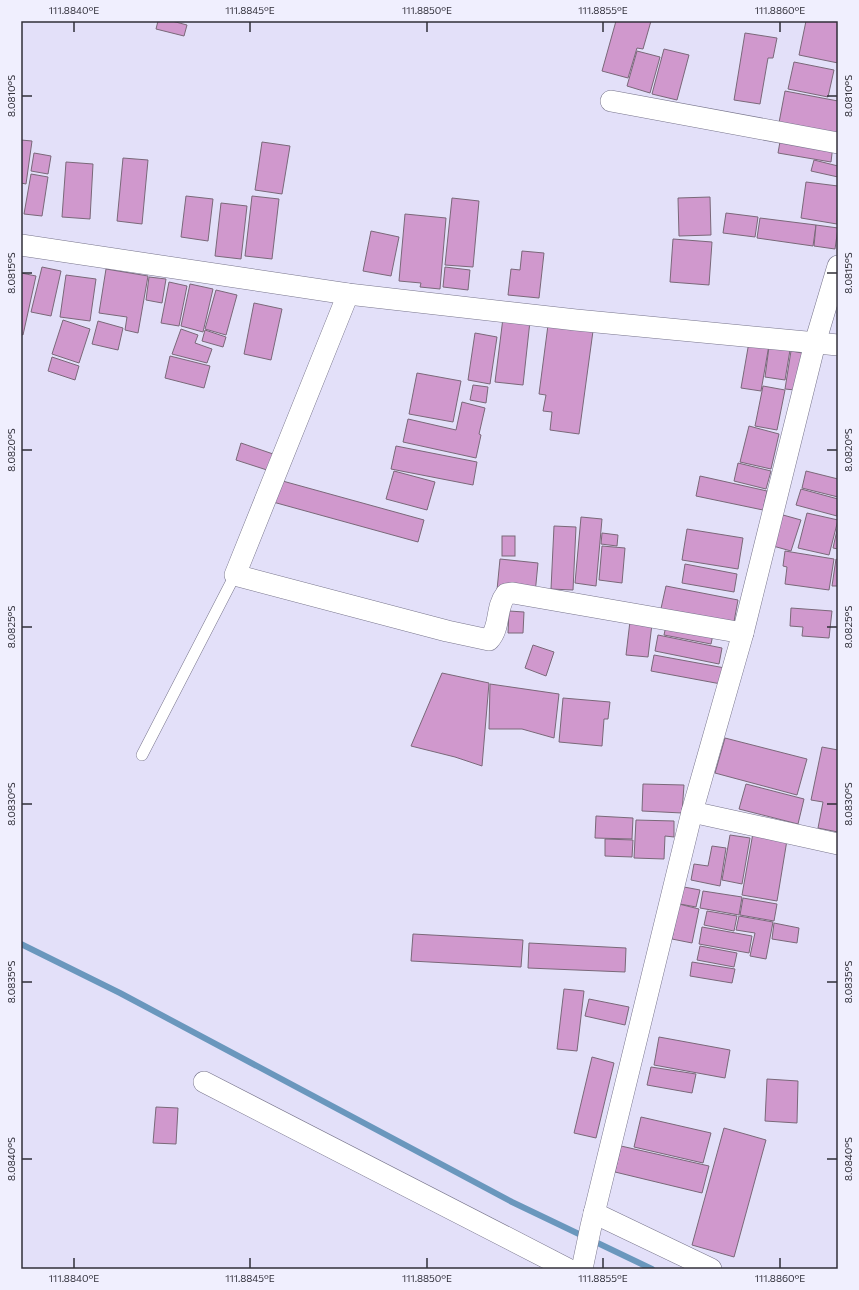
<svg xmlns="http://www.w3.org/2000/svg" width="859" height="1290" font-family="Commissioner,sans-serif">
	<style>
		.lines { fill: none; stroke-linecap: round; stroke-linejoin: round }
		.stream { stroke: #6a97bd; stroke-width: 6 }
		.building { fill: #d098cd; stroke: #7a6879 }
		.lane-casing { stroke: #78758c; stroke-width: 12 }
		.street-casing { stroke: #78758c; stroke-width: 22 }
		.lane { stroke: #fff; stroke-width: 11 }
		.street { stroke: #fff; stroke-width: 21 }
		.ticks { fill: none; stroke: #302f39; stroke-width: 1.5 }
		.neatline { fill: none; stroke: #302f39; stroke-width: 1.5 }
		.ticks-label { font-size: 10px; text-anchor: middle; fill: #302f39 }
	</style>
	<rect width="100%" height="100%" fill="#e3e0f9"/>
	<g class="lines">
		<!-- stream -->
		<polyline class="stream" points="21,944 120,993 512,1202 652,1269"/>
	</g>
	<!-- building -->
	<g class="building">
		<polygon points="158,21 172,21 187,25 184,36 156,29"/>
		<polygon points="616,21 651,21 643,49 637,48 628,78 602,71"/>
		<polygon points="806,21 838,21 838,63 799,55"/>
		<polygon points="745,33 777,38 773,58 768,58 760,104 734,100"/>
		<polygon points="664,49 689,55 677,100 652,94"/>
		<polygon points="637,51 660,57 650,93 627,86"/>
		<polygon points="794,62 834,70 828,97 788,89"/>
		<polygon points="785,91 838,101 838,140 778,128"/>
		<polygon points="781,136 833,145 831,162 778,153"/>
		<polygon points="21,140 32,141 26,184 21,183"/>
		<polygon points="262,142 290,146 282,194 255,190"/>
		<polygon points="34,153 51,156 48,174 31,171"/>
		<polygon points="123,158 148,160 142,224 117,221"/>
		<polygon points="814,160 838,166 838,177 811,171"/>
		<polygon points="66,162 93,164 90,219 62,217"/>
		<polygon points="31,174 48,177 42,216 24,214"/>
		<polygon points="806,182 838,186 837,224 801,218"/>
		<polygon points="186,196 213,199 208,241 181,237"/>
		<polygon points="252,196 279,199 272,259 245,256"/>
		<polygon points="710,197 711,235 679,236 678,198"/>
		<polygon points="452,198 479,201 473,267 445,265"/>
		<polygon points="221,203 247,206 241,259 215,256"/>
		<polygon points="726,213 758,217 755,237 723,233"/>
		<polygon points="405,214 446,218 440,289 420,287 421,283 399,281"/>
		<polygon points="760,218 816,225 813,246 757,238"/>
		<polygon points="816,225 838,228 835,249 814,246"/>
		<polygon points="371,231 399,237 391,276 363,271"/>
		<polygon points="673,239 712,242 709,285 670,282"/>
		<polygon points="522,251 544,253 539,298 508,295 511,269 520,270"/>
		<polygon points="42,267 61,271 51,316 31,312"/>
		<polygon points="445,267 470,270 468,290 443,287"/>
		<polygon points="106,269 148,276 138,333 125,330 127,317 99,313"/>
		<polygon points="21,273 36,276 23,335 21,334"/>
		<polygon points="66,275 96,279 90,321 60,317"/>
		<polygon points="149,277 166,279 162,303 146,300"/>
		<polygon points="169,282 187,286 179,326 161,323"/>
		<polygon points="190,284 213,289 203,332 181,326"/>
		<polygon points="216,290 237,295 226,335 205,329"/>
		<polygon points="254,303 282,309 271,360 244,354"/>
		<polygon points="503,318 530,321 523,385 495,382"/>
		<polygon points="63,320 90,329 79,363 52,354"/>
		<polygon points="98,321 123,328 118,350 92,344"/>
		<polygon points="548,325 593,331 579,434 550,430 552,412 543,411 546,395 539,394"/>
		<polygon points="181,329 198,335 195,343 212,349 207,363 172,354"/>
		<polygon points="205,330 226,337 223,347 202,341"/>
		<polygon points="475,333 497,337 490,384 468,380"/>
		<polygon points="749,342 769,345 761,391 741,388"/>
		<polygon points="769,347 790,350 785,380 765,377"/>
		<polygon points="791,351 802,353 795,390 785,389"/>
		<polygon points="170,356 210,366 204,388 165,378"/>
		<polygon points="52,357 79,366 75,380 48,371"/>
		<polygon points="417,373 461,381 453,422 409,414"/>
		<polygon points="473,385 488,387 486,403 470,400"/>
		<polygon points="763,386 785,390 777,430 755,426"/>
		<polygon points="462,402 485,408 479,434 481,435 476,458 403,442 408,419 456,430"/>
		<polygon points="749,426 779,434 771,469 740,462"/>
		<polygon points="241,443 276,455 270,471 236,460"/>
		<polygon points="396,446 477,462 473,485 391,469"/>
		<polygon points="738,463 771,471 766,489 734,481"/>
		<polygon points="394,471 435,482 427,510 386,499"/>
		<polygon points="806,471 838,479 838,497 802,488"/>
		<polygon points="700,476 767,491 763,510 696,496"/>
		<polygon points="279,480 424,520 418,542 273,502"/>
		<polygon points="801,489 838,499 837,516 796,505"/>
		<polygon points="807,513 838,520 829,555 798,548"/>
		<polygon points="783,515 801,520 791,551 773,546"/>
		<polygon points="581,517 602,519 596,586 575,583"/>
		<polygon points="554,526 576,527 573,590 551,589"/>
		<polygon points="838,526 838,549 833,548"/>
		<polygon points="687,529 743,538 738,569 682,560"/>
		<polygon points="602,533 618,535 617,546 601,544"/>
		<rect x="502" y="536" width="13" height="20"/>
		<polygon points="602,546 625,548 622,583 599,580"/>
		<polygon points="785,551 834,559 829,590 785,584 787,567 783,566"/>
		<polygon points="500,559 538,563 535,594 497,590"/>
		<polygon points="836,559 838,560 838,586 832,586"/>
		<polygon points="685,564 737,574 734,592 682,583"/>
		<polygon points="666,586 738,600 733,627 660,613"/>
		<polygon points="791,608 832,611 829,638 802,636 803,627 790,626"/>
		<polygon points="509,611 524,612 523,633 508,633"/>
		<polygon points="630,621 652,624 648,657 626,655"/>
		<polygon points="667,621 714,630 711,644 664,635"/>
		<polygon points="658,635 722,648 719,664 655,651"/>
		<polygon points="533,645 554,652 546,676 525,668"/>
		<polygon points="654,655 725,668 721,684 651,671"/>
		<polygon points="442,673 489,683 482,766 455,757 411,746"/>
		<polygon points="490,684 559,694 554,738 522,729 489,729"/>
		<polygon points="563,698 610,702 608,719 604,719 602,746 559,742"/>
		<polygon points="725,738 807,759 797,795 715,773"/>
		<polygon points="822,747 838,750 838,832 818,828 823,802 811,800"/>
		<polygon points="643,784 684,785 682,813 642,811"/>
		<polygon points="746,784 804,799 798,824 739,809"/>
		<polygon points="596,816 633,818 632,839 595,838"/>
		<polygon points="636,820 674,821 674,837 665,836 664,859 634,858"/>
		<polygon points="753,833 787,840 777,901 742,895"/>
		<polygon points="730,835 750,838 742,884 722,880"/>
		<polygon points="605,839 633,840 632,857 605,856"/>
		<polygon points="712,846 726,848 720,886 691,880 694,864 708,866"/>
		<polygon points="684,887 700,890 696,907 680,904"/>
		<polygon points="703,891 742,897 739,915 700,908"/>
		<polygon points="743,898 777,904 774,921 740,915"/>
		<polygon points="679,904 699,909 692,943 672,939"/>
		<polygon points="707,911 737,916 734,931 704,925"/>
		<polygon points="739,916 773,922 766,959 750,956 755,933 736,930"/>
		<polygon points="774,923 799,928 797,943 772,939"/>
		<polygon points="702,927 752,936 749,953 699,944"/>
		<polygon points="413,934 523,940 521,967 411,961"/>
		<polygon points="529,943 626,948 625,972 528,968"/>
		<polygon points="700,946 737,953 734,967 697,960"/>
		<polygon points="692,962 735,969 732,983 690,976"/>
		<polygon points="564,989 584,991 577,1051 557,1049"/>
		<polygon points="589,999 629,1007 625,1025 585,1016"/>
		<polygon points="659,1037 730,1050 725,1078 654,1065"/>
		<polygon points="592,1057 614,1063 596,1138 574,1133"/>
		<polygon points="651,1067 696,1074 692,1093 647,1085"/>
		<polygon points="767,1079 798,1081 797,1123 765,1121"/>
		<polygon points="156,1107 178,1108 176,1144 153,1143"/>
		<polygon points="641,1117 711,1133 703,1163 634,1147"/>
		<polygon points="724,1128 766,1140 734,1257 692,1245"/>
		<polygon points="621,1146 709,1166 702,1193 615,1172"/>
	</g>
	<g class="lines">
		<defs>
			<polyline id="lane" points="142,755 235,575"/>
			<g id="street">
				<polyline points="611,101 838,143"/>
				<polyline points="21,245 348,294 576,320 838,345"/>
				<path d="M348 294 235 575 447 631 489 640C501 627 495 608 506 594L513 593 743 633"/>
				<polyline points="692,812 838,844"/>
				<polyline points="204,1082 568,1269"/>
				<polyline points="594,1213 711,1269"/>
				<polyline points="582,1269 591,1226 692,812 743,633 815,343 838,266"/>
			</g>
		</defs>
		<!-- lane casing -->
		<use href="#lane" class="lane-casing"/>
		<!-- street casing -->
		<use href="#street" class="street-casing"/>
		<!-- lane -->
		<use href="#lane" class="lane"/>
		<!-- street -->
		<use href="#street" class="street"/>
	</g>
	<!-- ticks -->
	<path class="ticks" d="M74 22V32M250 22V32M427 22V32M603 22V32M780 22V32M22 96H32M827 96H837M22 273H32M827 273H837M22 450H32M827 450H837M22 627H32M827 627H837M22 804H32M827 804H837M22 982H32M827 982H837M22 1159H32M827 1159H837M74 1258V1268M250 1258V1268M427 1258V1268M603 1258V1268M780 1258V1268"/>
	<!-- border -->
	<rect width="859" height="1290" fill="none" stroke="#f0effe" stroke-width="44"/>
	<rect x="22" y="22" width="815" height="1246" class="neatline"/>
	<g class="ticks-label">
		<text x="74" y="14">111.8840°E</text>
		<text x="250" y="14">111.8845°E</text>
		<text x="427" y="14">111.8850°E</text>
		<text x="603" y="14">111.8855°E</text>
		<text x="780" y="14">111.8860°E</text>
		<text transform="translate(11 96) rotate(-90)" y="4">8.0810°S</text>
		<text transform="translate(848 96) rotate(-90)" y="4">8.0810°S</text>
		<text transform="translate(11 273) rotate(-90)" y="4">8.0815°S</text>
		<text transform="translate(848 273) rotate(-90)" y="4">8.0815°S</text>
		<text transform="translate(11 450) rotate(-90)" y="4">8.0820°S</text>
		<text transform="translate(848 450) rotate(-90)" y="4">8.0820°S</text>
		<text transform="translate(11 627) rotate(-90)" y="4">8.0825°S</text>
		<text transform="translate(848 627) rotate(-90)" y="4">8.0825°S</text>
		<text transform="translate(11 804) rotate(-90)" y="4">8.0830°S</text>
		<text transform="translate(848 804) rotate(-90)" y="4">8.0830°S</text>
		<text transform="translate(11 982) rotate(-90)" y="4">8.0835°S</text>
		<text transform="translate(848 982) rotate(-90)" y="4">8.0835°S</text>
		<text transform="translate(11 1159) rotate(-90)" y="4">8.0840°S</text>
		<text transform="translate(848 1159) rotate(-90)" y="4">8.0840°S</text>
		<text x="74" y="1282">111.8840°E</text>
		<text x="250" y="1282">111.8845°E</text>
		<text x="427" y="1282">111.8850°E</text>
		<text x="603" y="1282">111.8855°E</text>
		<text x="780" y="1282">111.8860°E</text>
	</g>
</svg>
